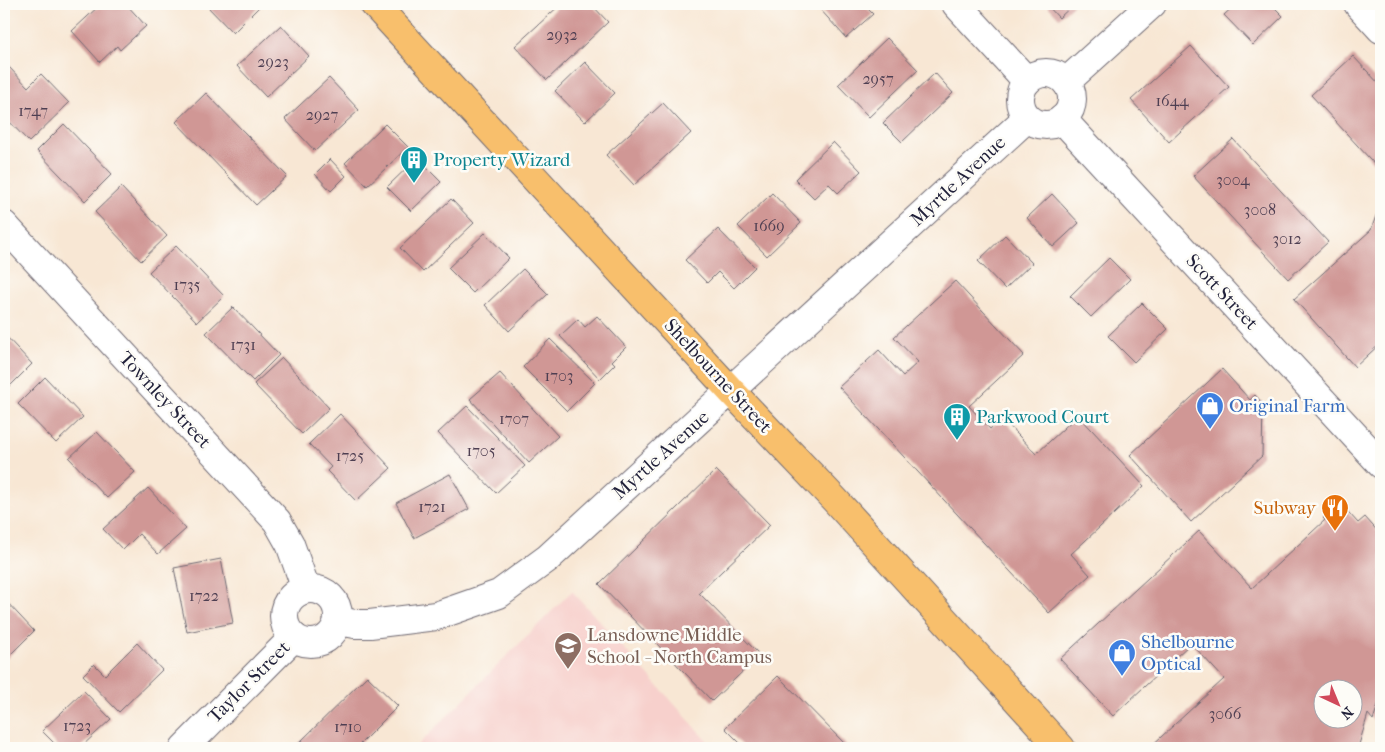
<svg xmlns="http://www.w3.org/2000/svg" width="1385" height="752" font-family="'IM FELL French Canon',serif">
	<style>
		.built { fill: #f7d0cc }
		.building { fill: #d09795; fill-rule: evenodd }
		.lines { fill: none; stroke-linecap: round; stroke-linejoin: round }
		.minor-casing { stroke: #6d6771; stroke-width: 30 }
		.major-casing { stroke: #6d6771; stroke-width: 30 }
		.minor { stroke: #fff; stroke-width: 28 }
		.major { stroke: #f8bf6c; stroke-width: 28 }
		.labels { text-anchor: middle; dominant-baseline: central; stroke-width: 5; stroke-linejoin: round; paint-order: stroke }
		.number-label { font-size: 16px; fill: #4e3f52 }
		.culture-label { font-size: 19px; fill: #0d838f; stroke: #fdfcf7; text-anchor: start }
		.street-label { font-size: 19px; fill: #22223b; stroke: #fdfcf7 }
		.shop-label { font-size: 19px; fill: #366cbe; stroke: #fdfcf7; text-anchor: start }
		.food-label { font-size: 19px; fill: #c56008; stroke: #fdfcf7; text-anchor: end }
		.education-label { font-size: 19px; fill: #785e54; stroke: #fdfcf7; text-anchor: start }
	</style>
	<rect width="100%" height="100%" fill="#fdfcf7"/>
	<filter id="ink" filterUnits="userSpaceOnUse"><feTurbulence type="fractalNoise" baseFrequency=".02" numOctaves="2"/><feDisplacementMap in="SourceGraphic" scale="10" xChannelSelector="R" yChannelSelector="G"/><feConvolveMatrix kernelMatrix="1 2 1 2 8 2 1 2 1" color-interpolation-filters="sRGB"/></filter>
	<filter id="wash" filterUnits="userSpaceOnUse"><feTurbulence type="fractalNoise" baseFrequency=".0096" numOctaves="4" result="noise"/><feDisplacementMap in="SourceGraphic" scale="20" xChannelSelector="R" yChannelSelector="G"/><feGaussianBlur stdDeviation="1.12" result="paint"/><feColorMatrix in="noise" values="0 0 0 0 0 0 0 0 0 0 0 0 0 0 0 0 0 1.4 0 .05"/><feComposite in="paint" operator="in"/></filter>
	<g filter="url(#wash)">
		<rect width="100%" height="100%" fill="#f8e7d4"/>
		<!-- built -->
		<polygon class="built" points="572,591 714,748 415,748"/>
		<g id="blocks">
			<!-- building -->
			<g class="building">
				<polygon points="101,4 126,4 146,26 120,50 117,46 100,62 72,31"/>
				<polygon points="205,4 258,4 260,6 233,33"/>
				<polygon points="561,4 591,4 608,22 547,80 515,46"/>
				<polygon points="824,4 863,4 873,14 846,38 819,8"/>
				<polygon points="1046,4 1074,4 1059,18"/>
				<polygon points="1236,4 1271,4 1283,16 1253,45 1224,15"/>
				<polygon points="281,25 309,56 266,97 237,66"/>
				<polygon points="887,38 918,70 869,117 838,85"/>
				<polygon points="1191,46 1229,87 1169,142 1131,100"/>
				<polygon points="1353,56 1381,86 1381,171 1311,95"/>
				<polygon points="585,62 615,93 585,122 555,91"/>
				<polygon points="8,66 28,87 41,74 69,103 29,142 4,116 4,71"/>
				<polygon points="935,73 953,93 902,142 883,123"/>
				<polygon points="329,78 359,110 315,151 285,119"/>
				<polygon points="206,93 287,176 256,205 176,122"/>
				<polygon points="663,103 691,133 634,185 606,155"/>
				<polygon points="64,124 112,174 85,201 37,151"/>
				<polygon points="385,124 408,147 367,186 345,163"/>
				<polygon points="1233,139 1328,242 1288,279 1193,176"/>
				<polygon points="833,142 861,171 838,193 829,184 814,198 795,179"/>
				<polygon points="417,158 441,182 411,211 387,187"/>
				<polygon points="330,159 346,176 331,191 315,174"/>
				<polygon points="121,187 167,236 141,261 95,212"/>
				<polygon points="772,193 801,223 767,256 738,226"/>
				<polygon points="1052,194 1079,223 1053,247 1027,218"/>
				<polygon points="451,199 474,223 423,272 400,248"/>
				<polygon points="1381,209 1381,343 1355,367 1294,299 1371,230 1377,213"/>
				<polygon points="718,229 755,267 734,288 718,272 707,283 685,260"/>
				<polygon points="485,233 509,258 473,293 448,268"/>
				<polygon points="1005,235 1032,263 1005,289 978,261"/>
				<polygon points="176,246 224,296 197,322 149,272"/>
				<polygon points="1109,258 1130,279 1091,317 1070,296"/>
				<polygon points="523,269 548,294 509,331 485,305"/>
				<polygon points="955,281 1024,355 969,406 990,429 1002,418 1036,454 1078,415 1144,486 1071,554 1090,575 1049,613 839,387 879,350 903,376 918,362 894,337"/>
				<polygon points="1142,303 1168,329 1134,362 1108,336"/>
				<polygon points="233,307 279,355 253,381 206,333"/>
				<polygon points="597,316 626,347 612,361 615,364 600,379 560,336 578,319 585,327"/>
				<polygon points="4,334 32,364 6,390 4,388"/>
				<polygon points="550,339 595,383 567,411 523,367"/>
				<polygon points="282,358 329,408 302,434 254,384"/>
				<polygon points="1222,369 1250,400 1255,395 1263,404 1262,456 1191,522 1130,455"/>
				<polygon points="500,373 558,436 529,463 470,399"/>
				<polygon points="45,377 83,417 56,443 18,404"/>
				<polygon points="467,406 525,466 496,493 438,433"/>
				<polygon points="340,414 391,468 356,501 327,471 331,467 309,444"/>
				<polygon points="97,432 135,472 107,498 69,458"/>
				<polygon points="716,470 770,525 699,593 760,655 712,701 599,584"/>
				<polygon points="450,474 469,509 414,538 396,503"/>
				<polygon points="148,488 186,529 158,554 139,534 123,550 103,529"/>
				<path d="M1340 503 1358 523 1365 517 1381 535V696L1373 720 1368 714 1358 748H1149L1224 679 1191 643 1113 716 1060 659 1199 531 1252 588 1325 520 1323 518ZM1322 690H1352V720H1322Z"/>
				<polygon points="221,559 233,623 187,632 174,568"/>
				<polygon points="4,599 34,631 6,659 4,657"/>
				<polygon points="137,643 162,670 119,712 83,675 94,664 105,675"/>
				<polygon points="367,676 398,706 356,748 301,748 297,745"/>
				<polygon points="778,676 849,748 745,748 725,728"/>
				<polygon points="84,691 111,719 80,748 59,748 42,731"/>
			</g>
		</g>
	</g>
	<g filter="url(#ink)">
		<use href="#blocks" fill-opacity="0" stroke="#6d6771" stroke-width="1"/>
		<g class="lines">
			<defs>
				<g id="minor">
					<polyline points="956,4 1027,81"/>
					<polyline points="1358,4 1381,29"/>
					<circle cx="1046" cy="99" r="26"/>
					<polyline points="1066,82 1152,4"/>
					<polyline points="1062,119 1381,464"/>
					<polyline points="4,225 277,521 290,544 306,589"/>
					<circle cx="311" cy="616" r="27"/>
					<polyline points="339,621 355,624 370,624 436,616 499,594 548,558 1027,118"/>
					<polyline points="184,748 294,637"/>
				</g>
				<polyline id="major" points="374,4 731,391 835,500 1061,748"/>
			</defs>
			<!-- minor casing -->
			<use href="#minor" class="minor-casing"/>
			<!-- major casing -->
			<use href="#major" class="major-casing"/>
			<!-- minor -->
			<use href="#minor" class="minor"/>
			<!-- major -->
			<use href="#major" class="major"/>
		</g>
	</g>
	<!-- icons -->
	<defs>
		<symbol id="building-pin" viewBox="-11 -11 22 30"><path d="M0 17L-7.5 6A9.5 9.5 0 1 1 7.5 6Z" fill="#0f9aa8" stroke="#fdfcf7"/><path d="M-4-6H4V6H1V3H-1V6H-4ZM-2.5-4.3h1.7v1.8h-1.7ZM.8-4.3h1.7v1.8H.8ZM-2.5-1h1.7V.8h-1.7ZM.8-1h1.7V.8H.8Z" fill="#fff"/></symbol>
		<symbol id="shop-pin" viewBox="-11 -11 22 30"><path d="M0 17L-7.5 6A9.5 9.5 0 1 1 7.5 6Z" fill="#3f7fe0" stroke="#fdfcf7"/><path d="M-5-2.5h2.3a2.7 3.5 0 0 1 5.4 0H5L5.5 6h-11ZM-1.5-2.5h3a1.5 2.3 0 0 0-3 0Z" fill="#fff"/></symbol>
		<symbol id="restaurant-pin" viewBox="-11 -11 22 30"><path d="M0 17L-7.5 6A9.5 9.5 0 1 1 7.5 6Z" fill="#e8710a" stroke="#fdfcf7"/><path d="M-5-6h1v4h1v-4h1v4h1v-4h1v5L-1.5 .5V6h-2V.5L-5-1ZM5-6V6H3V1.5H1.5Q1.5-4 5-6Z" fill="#fff"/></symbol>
		<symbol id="school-pin" viewBox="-11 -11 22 30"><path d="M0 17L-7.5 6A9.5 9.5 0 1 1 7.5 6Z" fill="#8d6e63" stroke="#fdfcf7"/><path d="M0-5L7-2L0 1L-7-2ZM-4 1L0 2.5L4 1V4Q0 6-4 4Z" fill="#fff"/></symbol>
	</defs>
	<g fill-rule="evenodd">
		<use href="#building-pin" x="398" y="144" width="32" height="43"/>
		<use href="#shop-pin" x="1194" y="390" width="32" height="43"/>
		<use href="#building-pin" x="941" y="401" width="32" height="43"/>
		<use href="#restaurant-pin" x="1319" y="492" width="32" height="43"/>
		<use href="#school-pin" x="552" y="630" width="32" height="43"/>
		<use href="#shop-pin" x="1106" y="637" width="32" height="43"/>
	</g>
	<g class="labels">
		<!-- number labels -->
		<g class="number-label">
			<text x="562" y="34">2932</text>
			<text x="273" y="61">2923</text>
			<text x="878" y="78">2957</text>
			<text x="1172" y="100">1644</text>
			<text x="33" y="110">1747</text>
			<text x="322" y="114">2927</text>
			<text x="1233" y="179">3004</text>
			<text x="1260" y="209">3008</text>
			<text x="769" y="225">1669</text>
			<text x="1287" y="238">3012</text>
			<text x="187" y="284">1735</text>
			<text x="243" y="344">1731</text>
			<text x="559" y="375">1703</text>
			<text x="514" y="418">1707</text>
			<text x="481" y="450">1705</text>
			<text x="350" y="455">1725</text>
			<text x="432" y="506">1721</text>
			<text x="204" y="595">1722</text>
			<text x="1225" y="713">3066</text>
			<text x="77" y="725">1723</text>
			<text x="348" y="726">1710</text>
		</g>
		<!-- culture labels -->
		<g class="culture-label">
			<text x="433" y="160">Property Wizard</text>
			<text x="976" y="417">Parkwood Court</text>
		</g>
		<!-- street labels -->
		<g class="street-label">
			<text transform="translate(958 181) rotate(-43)">Myrtle Avenue</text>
			<text transform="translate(1222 292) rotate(47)">Scott Street</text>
			<text transform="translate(718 376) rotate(47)">Shelbourne Street</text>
			<text transform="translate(165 400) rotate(47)">Townley Street</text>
			<text transform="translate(661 455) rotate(-42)">Myrtle Avenue</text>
			<text transform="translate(249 682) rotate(-45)">Taylor Street</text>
		</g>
		<!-- shop labels -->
		<g class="shop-label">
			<text x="1229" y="406">Original Farm</text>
			<text x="1141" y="642">Shelbourne<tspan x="1141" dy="22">Optical</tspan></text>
		</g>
		<!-- food labels -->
		<g class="food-label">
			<text x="1316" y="508">Subway</text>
		</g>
		<!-- education labels -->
		<g class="education-label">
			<text x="587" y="635">Lansdowne Middle<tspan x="587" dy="22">School - North Campus</tspan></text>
		</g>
	</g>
	<!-- margin -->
	<rect width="1385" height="752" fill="none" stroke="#fdfcf7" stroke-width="20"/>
	<!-- north arrow -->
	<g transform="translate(1338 704) rotate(136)"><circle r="24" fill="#fdfcf7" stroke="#a5a5ac"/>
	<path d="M0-4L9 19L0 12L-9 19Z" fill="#d1495b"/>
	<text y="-8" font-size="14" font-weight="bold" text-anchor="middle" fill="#22223b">N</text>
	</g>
</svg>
